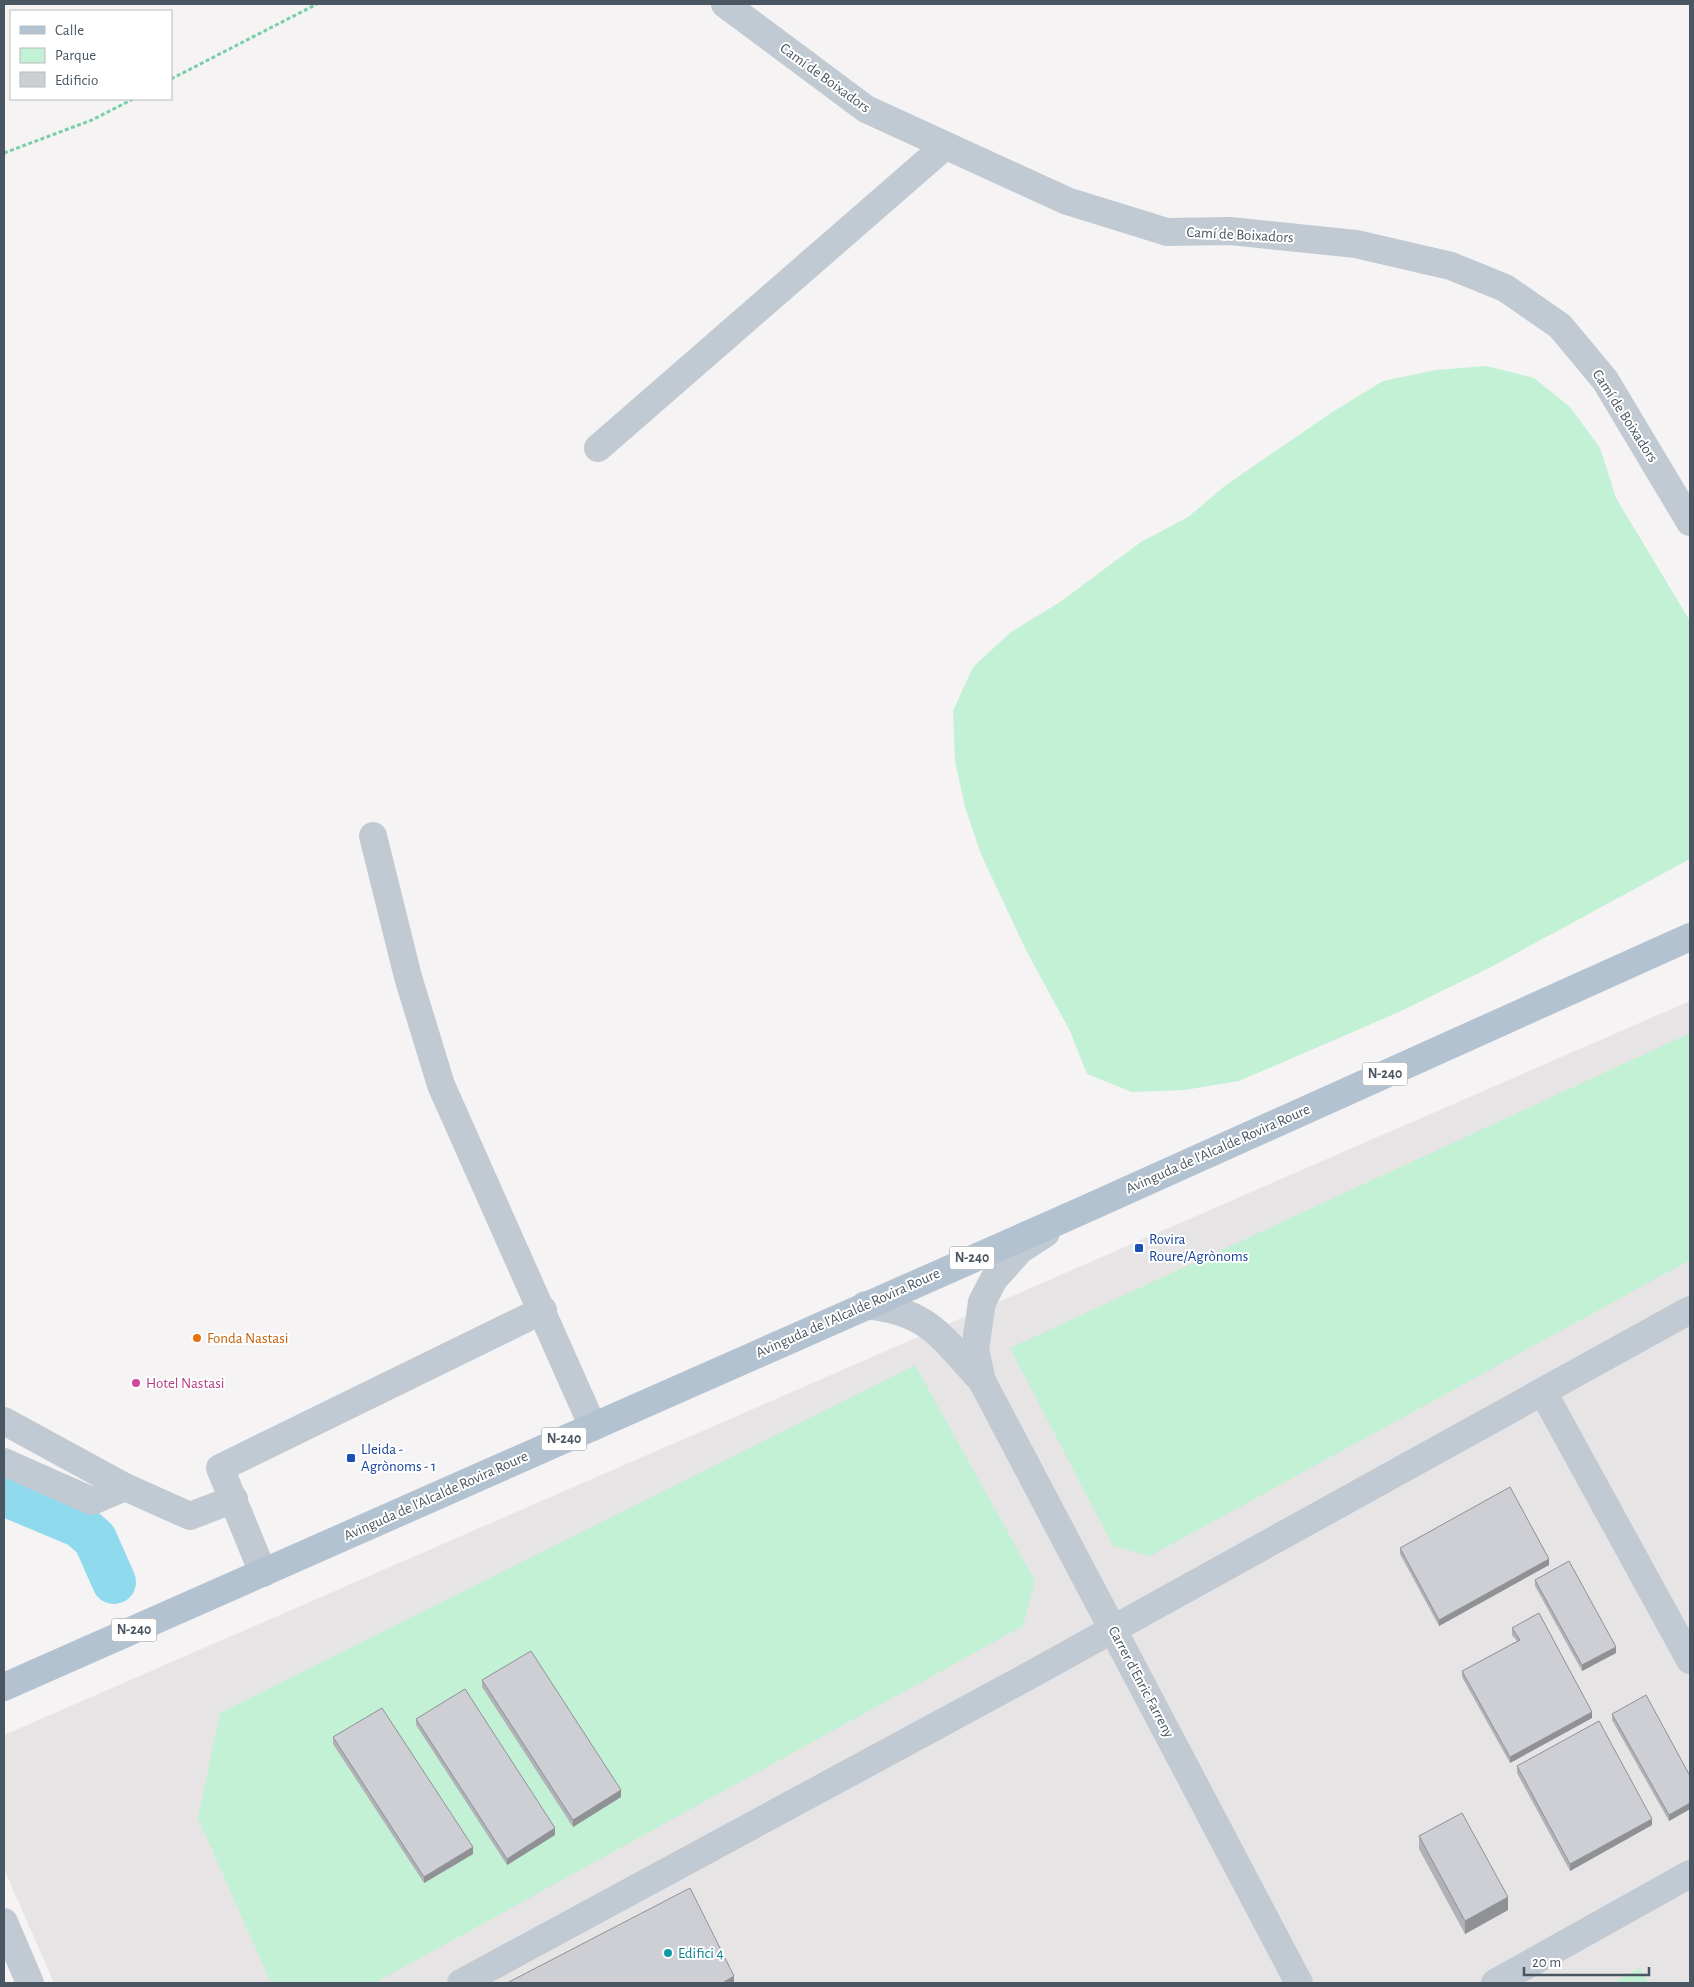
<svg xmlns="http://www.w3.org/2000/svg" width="1694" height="1987" font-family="'Alegreya Sans',sans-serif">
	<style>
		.education { fill: #e6e4e5 }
		.green { fill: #c3f1d5 }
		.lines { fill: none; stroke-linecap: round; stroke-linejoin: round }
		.canal { stroke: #90daee; stroke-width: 44 }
		.path { stroke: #7ad0a6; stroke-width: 3; stroke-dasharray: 4 2.5; stroke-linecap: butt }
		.minor { stroke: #c1cad2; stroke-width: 28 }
		.major { stroke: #b3c2d1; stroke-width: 28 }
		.wall { fill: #b0b2b7 }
		.shaded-wall { fill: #909195 }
		.building { fill: #cdcfd5; stroke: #909195 }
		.transit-dot { fill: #1a4fb4; stroke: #fff; stroke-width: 2 }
		.food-dot { fill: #e8710a; stroke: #fff; stroke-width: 2 }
		.hotel-dot { fill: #d1479c; stroke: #fff; stroke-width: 2 }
		.culture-dot { fill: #0f9aa8; stroke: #fff; stroke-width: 2 }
		.labels { text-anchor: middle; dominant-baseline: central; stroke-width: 4; stroke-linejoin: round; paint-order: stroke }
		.shield { fill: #fff; stroke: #808990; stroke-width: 1 }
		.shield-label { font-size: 14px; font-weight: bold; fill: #4a5661 }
		.street-label { font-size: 15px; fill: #4a5661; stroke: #fff }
		.transit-label { font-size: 15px; fill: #164399; stroke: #fff; text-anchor: start }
		.food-label { font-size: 15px; fill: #c56008; stroke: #fff; text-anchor: start }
		.hotel-label { font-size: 15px; fill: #b23c85; stroke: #fff; text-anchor: start }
		.culture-label { font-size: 15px; fill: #0d838f; stroke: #fff; text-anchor: start }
	</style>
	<rect width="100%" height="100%" fill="#f5f3f3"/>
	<!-- education -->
	<polygon class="education" points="1690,1001 1690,1983 54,1983 4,1869 4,1735"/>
	<!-- green -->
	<g class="green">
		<polygon points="1486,366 1534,378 1570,407 1600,448 1616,498 1690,621 1690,859 1489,968 1399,1012 1239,1081 1184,1090 1132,1092 1087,1074 1070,1031 1026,950 981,854 965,807 955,761 953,711 973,667 1011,632 1060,602 1141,542 1188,517 1226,485 1334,411 1383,381 1436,370"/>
		<polygon points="1690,1033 1690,1260 1150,1556 1113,1546 1010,1348"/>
		<polygon points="915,1365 1035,1581 1023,1626 375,1983 271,1983 198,1818 220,1713"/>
		<polygon points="1640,1968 1648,1983 1612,1983"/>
	</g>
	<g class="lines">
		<!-- canal -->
		<polyline class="canal" points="4,1494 80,1526 95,1539 114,1582"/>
		<!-- path -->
		<g class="path">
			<polyline points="171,79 317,4"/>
			<polyline points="4,153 92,120 133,99"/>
		</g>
		<!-- minor -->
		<g class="minor">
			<polyline points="725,4 866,109 1067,201 1167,232 1230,231 1356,244 1451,266 1505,288 1560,326 1605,380 1690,522"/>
			<polyline points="598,448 945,146"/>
			<polyline points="373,836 408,977 441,1085 593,1427"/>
			<path d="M865 1305C929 1311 941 1337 982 1381L1299 1983"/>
			<polyline points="982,1381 975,1349 982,1302 994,1279 1020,1250 1046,1233"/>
			<polyline points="1543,1392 1690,1660"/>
			<polyline points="4,1421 125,1487 190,1516 234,1499"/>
			<polyline points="4,1462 92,1501 125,1487"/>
			<polyline points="263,1573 220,1468 543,1310"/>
			<polyline points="4,1922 30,1983"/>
			<polyline points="461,1983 1023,1679 1690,1310"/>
			<polyline points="1495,1983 1690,1874"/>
		</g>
		<!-- major -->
		<polyline class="major" points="4,1687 1079,1212 1690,937"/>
	</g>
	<!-- wall -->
	<g class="wall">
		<polygon points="1400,1548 1549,1565 1439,1626 1400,1554"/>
		<polygon points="1535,1580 1616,1653 1582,1671 1535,1586"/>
		<polygon points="1512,1628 1592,1718 1510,1763 1462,1677 1462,1671 1517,1641 1512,1635"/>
		<polygon points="482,1680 621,1797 573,1827 482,1687"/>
		<polygon points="1612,1714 1690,1776 1690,1809 1669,1821 1612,1720"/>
		<polygon points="416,1719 555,1835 507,1865 416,1725"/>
		<polygon points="333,1737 473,1854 424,1883 333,1744"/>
		<polygon points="1517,1766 1652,1825 1570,1871 1517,1773"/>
		<polygon points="1419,1836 1508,1910 1465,1934 1419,1849"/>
	</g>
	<!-- shaded-wall -->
	<g class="shaded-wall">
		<polygon points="1549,1559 1549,1565 1439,1626 1439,1620"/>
		<polygon points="1616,1647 1616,1653 1582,1671 1582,1665"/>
		<polygon points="1592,1712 1592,1718 1510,1763 1510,1757"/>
		<polygon points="621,1790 621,1797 573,1827 573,1820"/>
		<polygon points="1690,1803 1690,1809 1669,1821 1669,1815"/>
		<polygon points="1652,1819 1652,1825 1570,1871 1570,1864"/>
		<polygon points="555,1828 555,1835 507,1865 507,1859"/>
		<polygon points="473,1847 473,1854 424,1883 424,1877"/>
		<polygon points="1508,1897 1508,1910 1465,1934 1465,1921"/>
		<polygon points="734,1976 734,1983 724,1983 724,1982"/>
	</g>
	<!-- building -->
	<g class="building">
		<polygon points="1510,1487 1549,1559 1439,1620 1400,1548"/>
		<polygon points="1569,1561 1616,1647 1582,1665 1535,1580"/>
		<polygon points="1539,1613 1592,1712 1510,1757 1462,1671 1520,1640 1512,1628"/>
		<polygon points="531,1651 621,1790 573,1820 482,1680"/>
		<polygon points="465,1689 555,1828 507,1859 416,1719"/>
		<polygon points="1646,1695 1690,1776 1690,1803 1669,1815 1612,1714"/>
		<polygon points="382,1708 473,1847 424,1877 333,1737"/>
		<polygon points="1599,1721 1652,1819 1570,1864 1517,1766"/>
		<polygon points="1462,1813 1508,1897 1465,1921 1419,1836"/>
		<polygon points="690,1888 734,1976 724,1982 725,1983 507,1983"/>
	</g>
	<!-- markers -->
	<g class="transit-dot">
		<rect x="1134" y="1243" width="10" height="10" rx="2.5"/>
		<rect x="346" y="1453" width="10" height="10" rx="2.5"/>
	</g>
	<circle class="food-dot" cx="197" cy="1338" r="5"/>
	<circle class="hotel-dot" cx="136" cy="1383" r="5"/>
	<circle class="culture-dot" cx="668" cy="1953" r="5"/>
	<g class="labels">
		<!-- shield labels -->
		<g class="shield">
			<rect x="1362.5" y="1062.5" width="45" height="23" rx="4"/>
			<rect x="949.5" y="1246.5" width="45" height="23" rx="4"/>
			<rect x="541.5" y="1427.5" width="45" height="23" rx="4"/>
			<rect x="111.5" y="1618.5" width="45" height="23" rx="4"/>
		</g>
		<g class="shield-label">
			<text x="1385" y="1074">N-240</text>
			<text x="972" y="1258">N-240</text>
			<text x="564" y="1439">N-240</text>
			<text x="134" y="1630">N-240</text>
		</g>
		<!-- street labels -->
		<g class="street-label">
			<text transform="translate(825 78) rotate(36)">Camí de Boixadors</text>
			<text transform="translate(1240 235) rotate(3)">Camí de Boixadors</text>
			<text transform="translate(1625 416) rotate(57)">Camí de Boixadors</text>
			<text transform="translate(1218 1149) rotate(-24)">Avinguda de l'Alcalde Rovira Roure</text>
			<text transform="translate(848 1313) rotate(-24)">Avinguda de l'Alcalde Rovira Roure</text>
			<text transform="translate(436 1496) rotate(-24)">Avinguda de l'Alcalde Rovira Roure</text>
			<text transform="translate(1141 1682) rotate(62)">Carrer d'Enric Farreny</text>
		</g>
		<!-- transit labels -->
		<g class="transit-label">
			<text x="1149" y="1239">Rovira<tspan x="1149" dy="17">Roure/Agrònoms</tspan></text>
			<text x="361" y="1449">Lleida -<tspan x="361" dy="17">Agrònoms - 1</tspan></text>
		</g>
		<!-- food labels -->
		<g class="food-label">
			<text x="207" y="1338">Fonda Nastasi</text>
		</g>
		<!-- hotel labels -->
		<g class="hotel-label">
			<text x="146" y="1383">Hotel Nastasi</text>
		</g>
		<!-- culture labels -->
		<g class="culture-label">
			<text x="678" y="1953">Edifici 4</text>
		</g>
	</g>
	<!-- border -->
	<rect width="1694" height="1987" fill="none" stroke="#4a5661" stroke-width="10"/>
	<!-- legend -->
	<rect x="10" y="10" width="162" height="90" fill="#ffffff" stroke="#b7bbc0"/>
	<rect x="20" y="26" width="25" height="8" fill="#b3c2d1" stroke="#b7bbc0"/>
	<text x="55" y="35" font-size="15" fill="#4a5661">Calle</text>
	<rect x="20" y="48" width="25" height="15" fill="#c3f1d5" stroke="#b7bbc0"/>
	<text x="55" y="60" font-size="15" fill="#4a5661">Parque</text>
	<rect x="20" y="72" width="25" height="15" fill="#cdcfd5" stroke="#b7bbc0"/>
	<text x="55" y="85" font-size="15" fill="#4a5661">Edificio</text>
	<!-- scale -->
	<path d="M1524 1967v8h125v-8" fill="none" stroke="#4a5661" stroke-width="2.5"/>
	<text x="1532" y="1967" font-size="15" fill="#4a5661" stroke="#ffffff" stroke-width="4" paint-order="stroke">20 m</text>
</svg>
